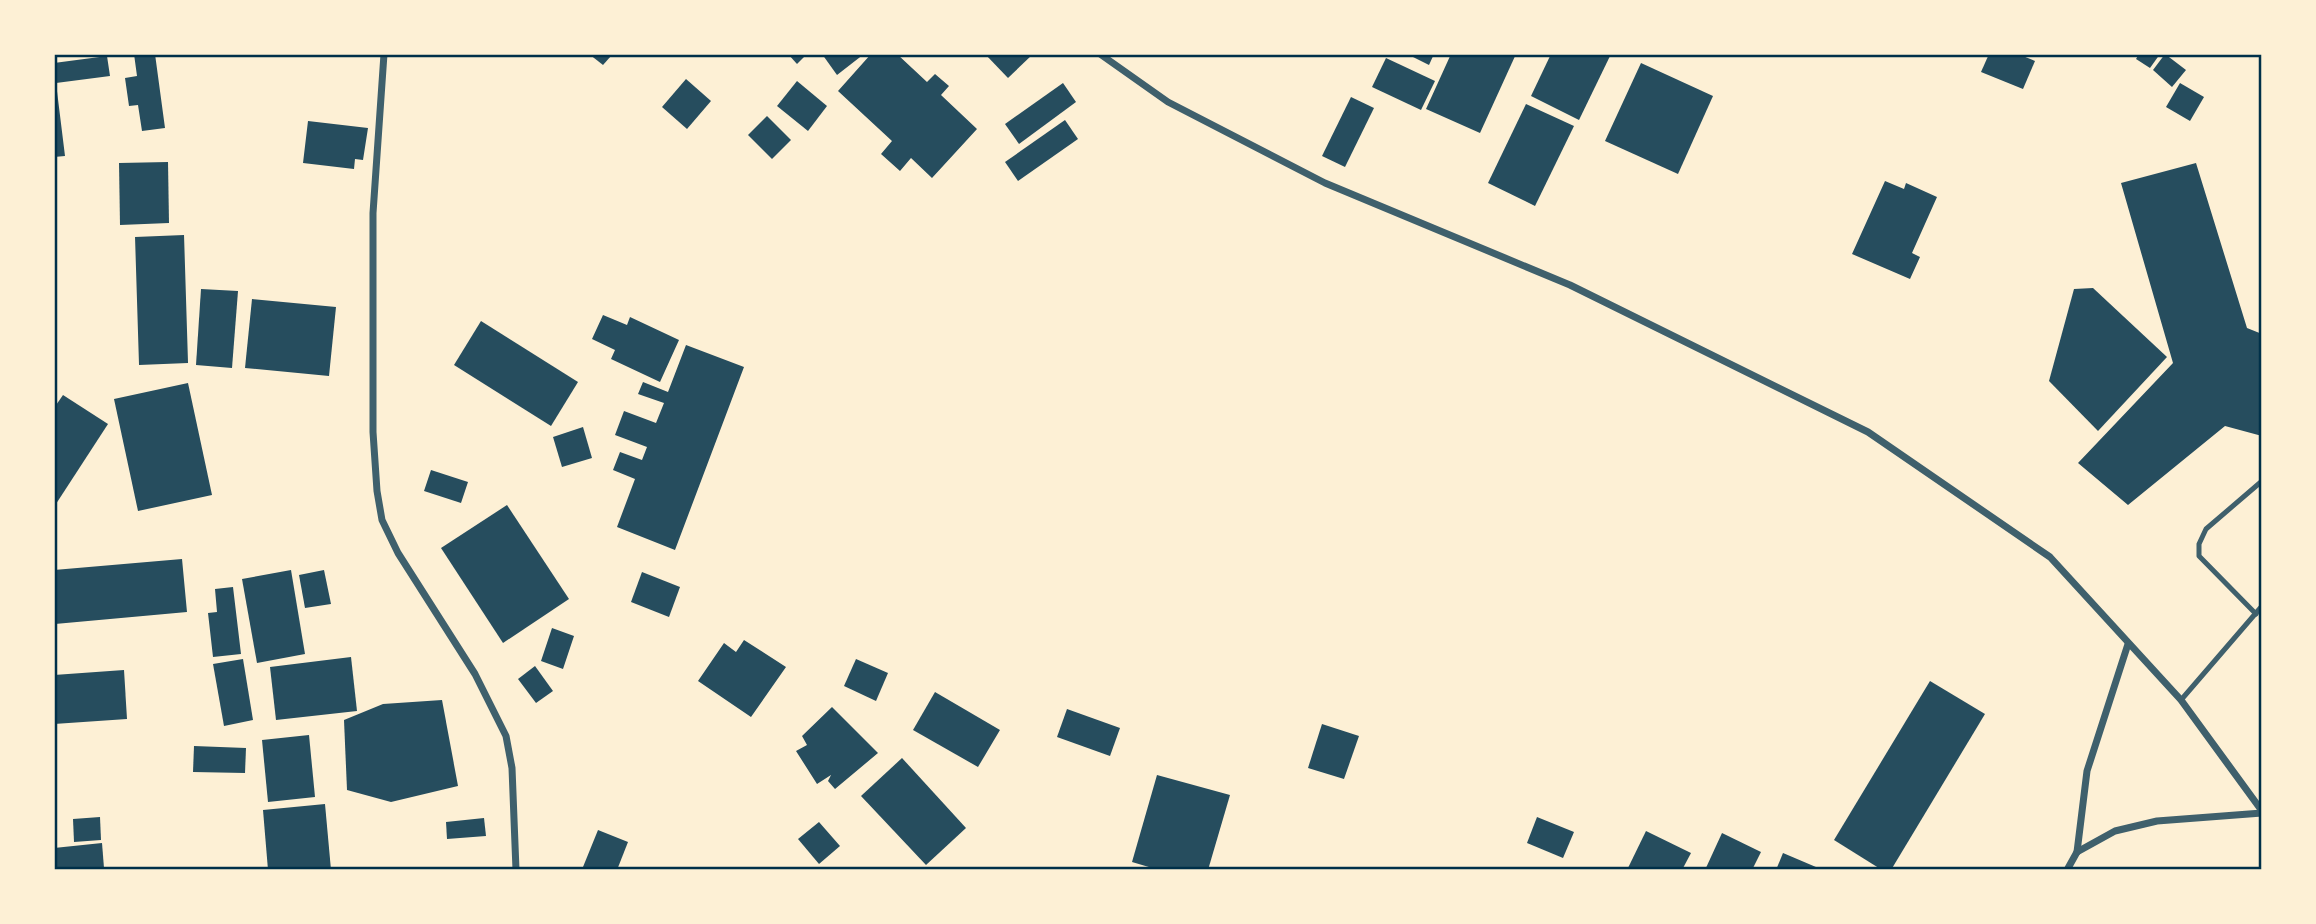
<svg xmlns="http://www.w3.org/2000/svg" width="2316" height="924" font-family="Mulish,sans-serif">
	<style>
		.building { fill: #264d5e }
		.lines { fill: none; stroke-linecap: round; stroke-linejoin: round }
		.service { stroke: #3f606c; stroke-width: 5 }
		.minor { stroke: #3f606c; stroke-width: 7 }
		.neatline { fill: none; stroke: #003049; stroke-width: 2.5 }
	</style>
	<rect width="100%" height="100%" fill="#fdf0d5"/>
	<!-- building -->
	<g class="building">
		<polygon points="134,54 155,54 165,128 142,131 138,105 129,106 125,78 137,76"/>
		<polygon points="589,54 609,54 611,56 603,65"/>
		<polygon points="788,54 807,54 797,64"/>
		<polygon points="822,54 864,54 837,75"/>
		<polygon points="871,54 897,54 927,82 935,74 949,86 941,95 977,129 932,178 911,158 900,171 881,154 892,141 838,91"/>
		<polygon points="985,54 1033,54 1008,78"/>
		<polygon points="1407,54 1434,54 1429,65"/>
		<polygon points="1451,54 1516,54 1480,133 1426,109"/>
		<polygon points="1551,54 1611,54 1579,120 1531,96"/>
		<polygon points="1989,54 2018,54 2035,61 2023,89 1981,72"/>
		<polygon points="2139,54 2160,54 2150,68 2136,59"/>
		<polygon points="2165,54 2186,70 2172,87 2153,70"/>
		<polygon points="107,56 110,76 56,83 65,156 54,157 54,63"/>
		<polygon points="1386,58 1435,81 1421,110 1372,87"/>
		<polygon points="1641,63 1713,96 1678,174 1605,141"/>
		<polygon points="686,79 711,101 687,129 662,107"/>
		<polygon points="797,81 827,106 808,131 777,106"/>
		<polygon points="1063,83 1076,102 1019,144 1005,124"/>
		<polygon points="2180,83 2204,97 2190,121 2166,107"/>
		<polygon points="1351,97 1374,108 1345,167 1322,156"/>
		<polygon points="1526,104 1574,126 1535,206 1488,183"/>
		<polygon points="767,116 791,140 772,159 748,135"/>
		<polygon points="1065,120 1078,139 1018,181 1005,162"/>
		<polygon points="308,121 368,128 363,160 355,159 354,169 303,163"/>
		<polygon points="168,162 169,223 120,225 119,163"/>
		<polygon points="2196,163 2247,328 2262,334 2262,436 2225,426 2128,505 2078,463 2173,363 2121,183"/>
		<polygon points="1885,181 1904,189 1906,183 1937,197 1912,253 1920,257 1910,279 1852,254"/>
		<polygon points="184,235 188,363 139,365 135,237"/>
		<polygon points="2093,288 2167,357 2098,431 2049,381 2074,289"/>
		<polygon points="201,289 238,291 232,368 196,365"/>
		<polygon points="252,299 336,307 329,376 245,368"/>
		<polygon points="603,315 627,325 630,317 679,340 660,382 611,359 615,350 592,339"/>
		<polygon points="481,321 578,382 551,426 454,365"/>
		<polygon points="686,345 744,367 675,550 617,527 635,479 613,470 620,452 642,460 647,447 615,435 624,411 656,423 664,403 638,394 643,382 668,392"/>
		<polygon points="188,383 212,495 138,511 114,399"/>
		<polygon points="63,395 108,424 54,507 54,408"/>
		<polygon points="583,427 592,458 562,467 553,437"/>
		<polygon points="431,470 468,482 461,503 424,491"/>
		<polygon points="507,505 569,599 503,643 441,548"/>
		<polygon points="182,559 187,612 55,624 54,570"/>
		<polygon points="291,570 305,654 257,663 242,579"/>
		<polygon points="324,570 331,604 305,608 299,575"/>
		<polygon points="642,572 680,587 669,617 631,602"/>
		<polygon points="233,587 241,654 213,657 208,613 217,612 215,589"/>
		<polygon points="552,628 574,636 563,669 541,661"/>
		<polygon points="744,640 786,667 751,717 698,681 724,643 736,652"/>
		<polygon points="351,657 357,711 276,720 270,667"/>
		<polygon points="243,659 253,720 224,726 213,664"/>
		<polygon points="856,659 888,673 876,701 844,686"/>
		<polygon points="535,666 553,691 536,703 518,679"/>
		<polygon points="124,670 127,719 54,724 54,675"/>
		<polygon points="1930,681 1985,714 1891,870 1882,870 1834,840"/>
		<polygon points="935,692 1000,730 978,767 913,730"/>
		<polygon points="442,700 458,786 391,802 347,790 344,720 383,704"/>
		<polygon points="832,707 878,753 835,789 828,781 831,775 817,784 796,751 807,745 802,736"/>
		<polygon points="1067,709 1120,728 1110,756 1057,737"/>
		<polygon points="1322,724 1359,736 1344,779 1308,768"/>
		<polygon points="309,735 315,797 268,802 262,740"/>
		<polygon points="194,746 246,748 245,773 193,772"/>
		<polygon points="902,758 966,828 926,865 861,796"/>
		<polygon points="1157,775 1230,795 1208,870 1159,870 1132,862"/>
		<polygon points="325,804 331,870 268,870 263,810"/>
		<polygon points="100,817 101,840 74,842 73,819"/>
		<polygon points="1537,817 1574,832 1563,858 1527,843"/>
		<polygon points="484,818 486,836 447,839 446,822"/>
		<polygon points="819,822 840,846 819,864 798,839"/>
		<polygon points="598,830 628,842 617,870 589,870 583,867"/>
		<polygon points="1646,831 1691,853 1682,870 1627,870"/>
		<polygon points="1722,833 1761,852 1752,870 1705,870"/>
		<polygon points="102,843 104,868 54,870 54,848"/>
		<polygon points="1783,853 1823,870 1776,870"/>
	</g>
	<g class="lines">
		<!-- service -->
		<g class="service">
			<polyline points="2256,614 2199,556 2199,544 2206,529 2262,481"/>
			<polyline points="2181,700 2262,606"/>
		</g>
		<!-- minor -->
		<g class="minor">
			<polyline points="384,54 373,213 373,432 377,491 382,520 398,553 475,674 506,736 512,768 516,870"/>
			<polyline points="1100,54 1168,102 1325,183 1570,285 1868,432 2050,557 2181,700 2262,811"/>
			<polyline points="2077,852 2087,771 2128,644"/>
			<polyline points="2067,870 2077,852 2115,831 2157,821 2262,813"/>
		</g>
	</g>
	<!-- border -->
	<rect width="2316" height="924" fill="none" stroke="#fdf0d5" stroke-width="112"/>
	<rect x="56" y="56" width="2204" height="812" class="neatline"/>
</svg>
